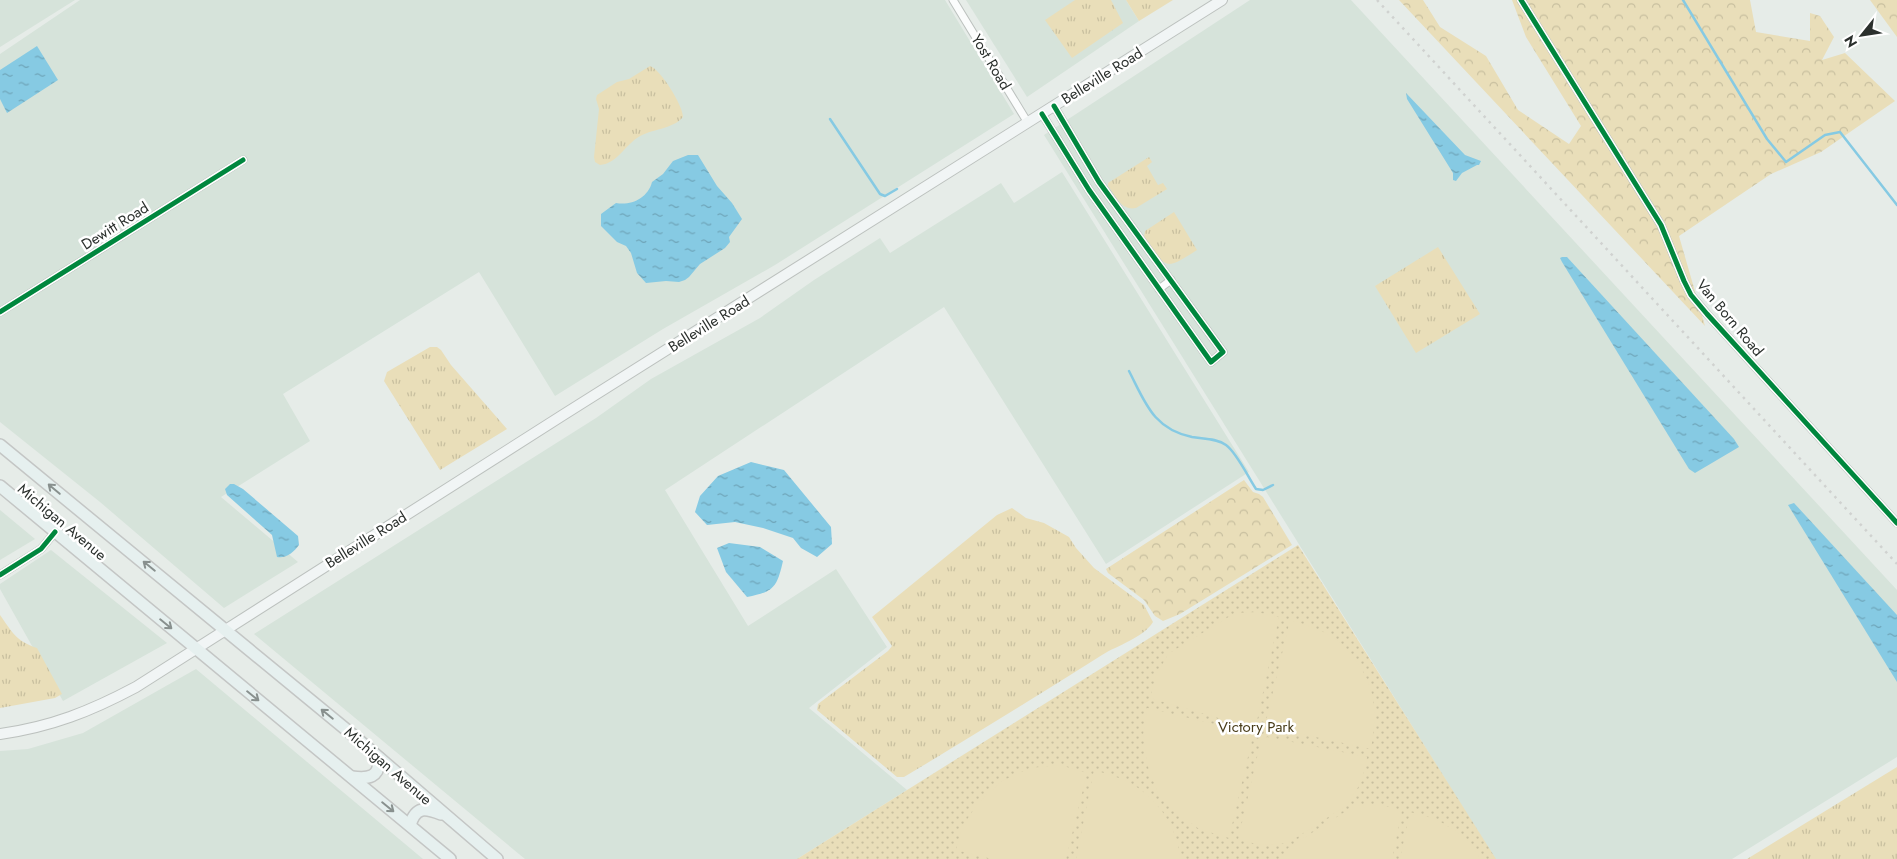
<svg xmlns="http://www.w3.org/2000/svg" width="1897" height="859" font-family="Jost,sans-serif">
	<style>
		.built { fill: #d6e3da }
		.grass { fill: url(#grass-tufts) }
		.forest { fill: url(#forest-crowns) }
		.park { fill: url(#park-dots) }
		.pitch { fill: #e9deb9 }
		.water { fill: url(#water-ripples) }
		.lines { fill: none; stroke-linecap: round; stroke-linejoin: round }
		.stream { stroke: #86cae3; stroke-width: 2.5 }
		.street-casing { stroke: #bcc1be; stroke-width: 9 }
		.secondary-casing { stroke: #bcc1be; stroke-width: 12 }
		.primary-casing { stroke: #c4c6c5; stroke-width: 14 }
		.street { stroke: #fbfcfc; stroke-width: 7 }
		.secondary { stroke: #f1f5f5; stroke-width: 10 }
		.primary { stroke: #e6f0ef; stroke-width: 11 }
		.rail { stroke: #d0d2d0; stroke-width: 2.5; stroke-dasharray: 2.5 5; stroke-linecap: butt }
		.cycleway-casing { stroke: #fff; stroke-width: 8 }
		.cycleway { stroke: #00873e; stroke-width: 5 }
		.oneway { stroke: #88908e }
		.labels { text-anchor: middle; dominant-baseline: central; stroke-width: 5; stroke-linejoin: round; paint-order: stroke }
		.street-label { font-size: 15px; fill: #2b302d; stroke: #fff }
		.park-label { font-size: 15px; fill: #483c19; stroke: #fff }
	</style>
	<defs>
		<pattern id="grass-tufts" width="24" height="20" patternUnits="userSpaceOnUse" patternTransform="scale(1.25)"><rect width="24" height="20" fill="#e9deb9"/><path d="M3 7l-1-3M5 7V3M7 7l1-3M15 17l-1-3M17 17v-4M19 17l1-3" fill="none" stroke="#c8bf9f"/></pattern>
		<pattern id="forest-crowns" width="20" height="18" patternUnits="userSpaceOnUse" patternTransform="scale(1.25)"><rect width="20" height="18" fill="#e9deb9"/><path d="M2 6a3 3 0 1 1 6 0M12 15a3 3 0 1 1 6 0" fill="none" stroke="#c8bf9f"/></pattern>
		<pattern id="park-dots" width="8" height="8" patternUnits="userSpaceOnUse" patternTransform="scale(1.25)"><rect width="8" height="8" fill="#e9deb9"/><path d="M2 2h.1M6 6h.1" fill="none" stroke="#c8bf9f" stroke-width="1.8" stroke-linecap="round"/></pattern>
		<pattern id="water-ripples" width="26" height="14" patternUnits="userSpaceOnUse" patternTransform="scale(1.25)"><rect width="26" height="14" fill="#86cae3"/><path d="M2 4q2-2 4 0t4 0M15 11q2-2 4 0t4 0" fill="none" stroke="#6ea4b8"/></pattern>
	</defs>
	<rect width="100%" height="100%" fill="#e6ece8"/>
	<!-- built -->
	<g class="built">
		<polygon points="0,0 75,0 0,47"/>
		<polygon points="80,0 945,0 1014,114 775,265 663,329 555,396 479,272 283,394 310,441 221,497 298,562 224,608 100,502 0,422 0,54"/>
		<polygon points="966,0 1126,0 1139,21 1027,97"/>
		<polygon points="1250,0 1351,0 1897,590 1897,757 1732,859 1495,859 1044,135"/>
		<polygon points="1062,172 1249,472 1106,564 944,307 665,490 748,626 836,569 887,647 809,708 907,790 797,859 525,859 254,634 596,418 651,379 760,318 814,280 880,238 890,253 1001,183 1014,203"/>
		<polygon points="0,510 35,539 0,560"/>
		<polygon points="51,550 167,643 63,701 0,589 0,584"/>
		<polygon points="196,669 423,859 0,859 0,751 28,749 83,733"/>
	</g>
	<!-- grass -->
	<g class="grass">
		<polygon points="1075,0 1111,0 1123,23 1072,58 1045,20"/>
		<polygon points="1126,0 1173,0 1139,21"/>
		<path d="M650 66C660 69 683 105 683 117 672 130 652 128 637 138 625 146 616 164 600 165L595 162 594 157 599 109 596 99 597 95 617 82 629 79Z"/>
		<path d="M1149 157 1152 162 1147 166 1158 185 1163 183 1167 189 1136 208C1121 211 1116 196 1108 186V183Z"/>
		<path d="M1174 212 1197 250C1163 272 1167 268 1144 237L1145 231Z"/>
		<polygon points="1438,247 1480,314 1416,353 1375,286"/>
		<polygon points="430,347 437,347 441,350 451,365 507,429 440,470 384,381 387,372"/>
		<path d="M1012 508 1026 518 1044 523 1069 537 1076 548 1094 568 1144 605 1153 622C1143 638 1118 645 1102 655 1037 696 971 737 904 777H897L817 710 818 704 888 651 892 646 872 617 997 515Z"/>
		<path d="M0 615C12 632 16 641 37 648L62 694 55 698 0 708Z"/>
		<polygon points="1897,767 1897,859 1747,859"/>
	</g>
	<!-- forest -->
	<g class="forest">
		<polygon points="1399,0 1423,0 1440,27 1486,56 1518,110 1569,144 1581,126 1526,37 1512,0 1750,0 1756,32 1810,41 1810,13 1820,16 1834,37 1822,60 1845,53 1895,101 1821,152 1771,174 1679,236 1705,326"/>
		<polygon points="1870,0 1897,0 1897,37"/>
		<polygon points="1244,480 1253,492 1259,494 1263,497 1292,545 1180,614 1163,621 1155,616 1144,600 1108,573 1106,569"/>
	</g>
	<!-- park -->
	<polygon class="park" points="1298,545 1496,859 797,859"/>
	<!-- pitch -->
	<g class="pitch">
		<polygon points="1257,612 1279,617 1257,721 1249,727 1150,698 1156,676 1168,654 1235,613"/>
		<path d="M1290 620C1307 625 1323 630 1337 640 1343 644 1348 651 1353 657 1377 686 1377 714 1371 749L1269 727 1266 721Z"/>
		<polygon points="1147,708 1248,732 1252,740 1229,838 1199,829 1176,812 1157,791 1147,764 1143,736"/>
		<polygon points="1267,737 1367,757 1362,781 1347,805 1288,843 1262,845 1238,840 1261,740"/>
		<polygon points="1060,765 1087,773 1066,859 992,859 956,850 962,827 978,803 1002,781 1030,768"/>
		<path d="M1094 770C1110 775 1127 779 1141 790 1162 805 1179 833 1180 859H1076Z"/>
		<polygon points="1380,805 1402,810 1392,859 1281,859 1288,848 1354,806"/>
		<polygon points="1410,812 1436,819 1465,837 1481,859 1400,859"/>
	</g>
	<!-- water -->
	<g class="water">
		<polygon points="37,46 58,80 7,113 0,99 0,70"/>
		<polygon points="1406,93 1465,155 1481,161 1479,165 1477,165 1462,173 1456,181 1453,180 1453,173 1407,99"/>
		<path d="M688 155H698L717 186 732 203 742 219 729 237 730 242 725 248 700 264 689 277 685 280 679 282 666 281 646 283 637 273 631 253 626 246 617 242 601 226V214L616 203C631 206 648 198 652 182L663 174 673 161Z"/>
		<polygon points="1562,257 1567,257 1734,439 1739,447 1695,473 1689,469 1562,262 1560,258"/>
		<polygon points="751,462 784,470 831,527 832,544 817,557 801,548 793,538 763,528 735,522 707,525 695,512 700,496 718,476"/>
		<path d="M230 484H234L243 489 298 536 299 545C294 552 286 559 277 557L272 535 227 495 225 489Z"/>
		<polygon points="1794,503 1897,615 1897,682 1788,505"/>
		<path d="M729 543 760 547 783 561C777 587 774 592 747 597L726 572 717 548Z"/>
	</g>
	<g class="lines">
		<!-- stream -->
		<g class="stream">
			<polyline points="1683,0 1767,139 1786,162 1825,135 1840,132 1897,205"/>
			<polyline points="830,119 880,194 885,196 897,189"/>
			<path d="M1129 371C1145 402 1153 429 1192 437 1203 439 1216 438 1226 445 1237 453 1248 477 1256 489L1263 490 1273 485"/>
		</g>
		<defs>
			<g id="street">
				<polyline points="953,0 1028,123"/>
				<polyline points="1521,0 1661,225 1684,281 1691,295 1707,314 1897,523"/>
				<polyline points="1042,114 1089,190 1211,362 1223,352 1099,182 1054,106"/>
				<polyline points="1159,289 1171,280"/>
				<polyline points="0,312 243,160"/>
				<polyline points="0,575 41,549 55,532"/>
			</g>
			<path id="secondary" d="M0 734C51 727 91 711 136 687L563 415 1222 0"/>
			<g id="primary">
				<polyline points="0,445 348,731 497,859"/>
				<polyline points="0,486 450,859"/>
				<path d="M352 777C368 779 380 778 379 758"/>
				<path d="M410 825C416 806 425 808 441 814"/>
			</g>
		</defs>
		<!-- street casing -->
		<use href="#street" class="street-casing"/>
		<!-- secondary casing -->
		<use href="#secondary" class="secondary-casing"/>
		<!-- primary casing -->
		<use href="#primary" class="primary-casing"/>
		<!-- street -->
		<use href="#street" class="street"/>
		<!-- secondary -->
		<use href="#secondary" class="secondary"/>
		<!-- primary -->
		<use href="#primary" class="primary"/>
		<!-- rail -->
		<polyline class="rail" points="1377,0 1897,564"/>
		<defs>
			<g id="cycleway">
				<polyline points="1521,0 1661,225 1684,281 1691,295 1707,314 1897,523"/>
				<polyline points="1042,114 1089,190 1211,362 1223,352 1099,182 1054,106"/>
				<polyline points="0,312 243,160"/>
				<polyline points="0,575 41,549 55,532"/>
			</g>
		</defs>
		<!-- cycleway casing -->
		<use href="#cycleway" class="cycleway-casing"/>
		<!-- cycleway -->
		<use href="#cycleway" class="cycleway"/>
	</g>
	<!-- one-way arrows -->
	<defs><path id="oneway-shaft" d="M-6 0H5M1.5-3L5.5 0L1.5 3" fill="none" stroke-width="1.6" stroke-linecap="round" stroke-linejoin="round" transform="scale(1.25)"/></defs>
	<g class="oneway">
		<use href="#oneway-shaft" transform="translate(54 489) rotate(-140)"/>
		<use href="#oneway-shaft" transform="translate(149 566) rotate(-141)"/>
		<use href="#oneway-shaft" transform="translate(166 624) rotate(39)"/>
		<use href="#oneway-shaft" transform="translate(253 696) rotate(39)"/>
		<use href="#oneway-shaft" transform="translate(327 714) rotate(-141)"/>
		<use href="#oneway-shaft" transform="translate(388 807) rotate(39)"/>
	</g>
	<g class="labels">
		<!-- street labels -->
		<g class="street-label">
			<text transform="translate(991 62) rotate(59)">Yost Road</text>
			<text transform="translate(1102 76) rotate(-32)">Belleville Road</text>
			<text transform="translate(115 226) rotate(-32)">Dewitt Road</text>
			<text transform="translate(1730 318) rotate(50)">Van Born Road</text>
			<text transform="translate(709 324) rotate(-32)">Belleville Road</text>
			<text transform="translate(62 522) rotate(40)">Michigan Avenue</text>
			<text transform="translate(366 540) rotate(-32)">Belleville Road</text>
			<text transform="translate(388 766) rotate(41)">Michigan Avenue</text>
		</g>
		<!-- park labels -->
		<g class="park-label">
			<text x="1256" y="727">Victory Park</text>
		</g>
	</g>
	<!-- north arrow -->
	<g transform="translate(1862 35) rotate(240)" stroke="#ffffff" stroke-width="4" paint-order="stroke">
	<path d="M0-4L9 19L0 12L-9 19Z" fill="#2b302d"/>
	<text y="-8" font-size="14" font-weight="bold" text-anchor="middle" fill="#2b302d">N</text>
	</g>
</svg>
